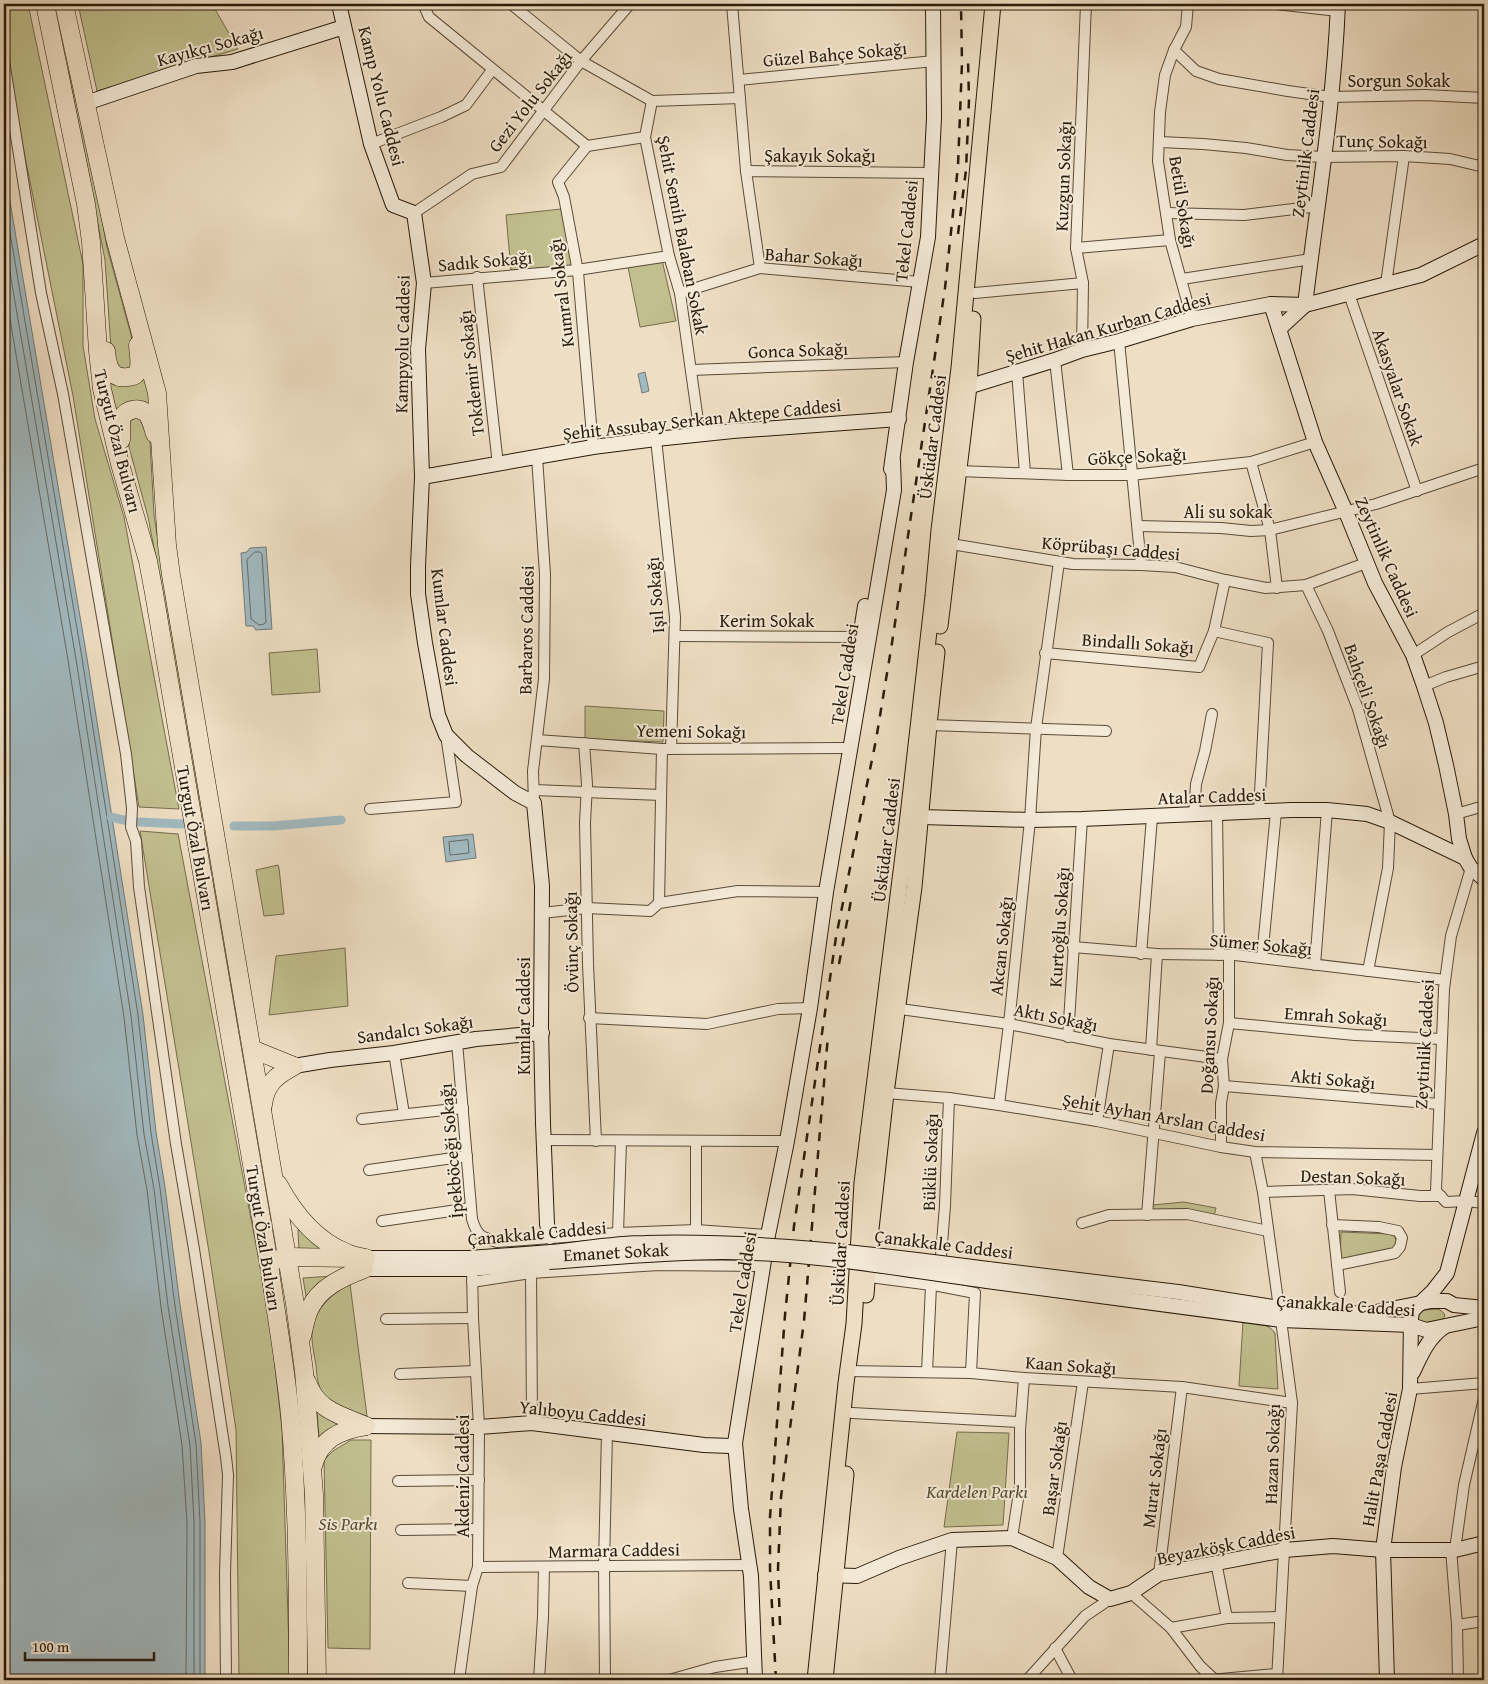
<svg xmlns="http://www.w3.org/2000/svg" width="1488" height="1684" font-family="'Gentium Book Plus',serif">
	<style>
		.green { fill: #c1bf8e; stroke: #756c4c }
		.water { fill: #a1b9c0; stroke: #717977 }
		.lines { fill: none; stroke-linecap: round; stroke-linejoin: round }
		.shore { stroke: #656a64; stroke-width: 1 }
		.canal { stroke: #a1b9c0; stroke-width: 9 }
		.street-casing { stroke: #5a4b38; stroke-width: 12 }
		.secondary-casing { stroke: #291a09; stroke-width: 16 }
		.primary-casing { stroke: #291a09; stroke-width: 17 }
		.highway-casing { stroke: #291a09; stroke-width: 19 }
		.street { stroke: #f4ead8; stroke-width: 10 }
		.secondary { stroke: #f4ead8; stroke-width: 14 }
		.primary { stroke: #eedec3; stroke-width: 15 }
		.highway { stroke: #eedec3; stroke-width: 18 }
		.rail { stroke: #291a09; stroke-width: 2.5; stroke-dasharray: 9 9; stroke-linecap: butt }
		.secondary-bridge-casing { stroke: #291a09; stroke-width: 16; stroke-linecap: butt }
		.secondary-bridge { stroke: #f4ead8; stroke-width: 14 }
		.labels { text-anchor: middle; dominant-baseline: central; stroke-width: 4; stroke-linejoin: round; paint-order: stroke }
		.street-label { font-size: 18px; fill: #291a09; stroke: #f4ead8 }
		.park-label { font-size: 18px; font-style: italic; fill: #574c31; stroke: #f4ead8 }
	</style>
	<rect width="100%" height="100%" fill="#eedec3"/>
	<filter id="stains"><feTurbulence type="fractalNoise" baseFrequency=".004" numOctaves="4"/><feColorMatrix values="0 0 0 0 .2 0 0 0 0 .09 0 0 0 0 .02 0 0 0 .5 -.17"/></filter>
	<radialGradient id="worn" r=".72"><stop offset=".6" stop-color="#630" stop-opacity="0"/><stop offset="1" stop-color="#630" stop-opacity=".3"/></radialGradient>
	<!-- green -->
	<g class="green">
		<polygon points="4,4 28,4 83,264 83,346 95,419 124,517 179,809 139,807 73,396 4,52"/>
		<polygon points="78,4 212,4 238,49 97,91"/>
		<polygon points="74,70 107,247 137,357 128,374 112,363 105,260 68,71"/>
		<polygon points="561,209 573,266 511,270 506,215"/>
		<polygon points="662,260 676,321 640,327 628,267"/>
		<polygon points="144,371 152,409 115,416 108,375"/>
		<polygon points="130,414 149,423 154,515 161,561 241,1026 236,1027 155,553 148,517 123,425"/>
		<polygon points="317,649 320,692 272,695 269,653"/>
		<polygon points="585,706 664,711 663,742 585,739"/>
		<polygon points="140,831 178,834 269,1314 282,1429 290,1680 239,1680 236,1430 209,1252"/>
		<polygon points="278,865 279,868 284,914 264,916 256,870"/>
		<polygon points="345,948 348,1006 269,1015 276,956"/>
		<polygon points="1184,1202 1216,1208 1214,1216 1186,1209 1154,1210 1151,1207 1152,1205"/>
		<polygon points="298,1230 300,1230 333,1252 299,1251"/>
		<polygon points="1341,1232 1390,1234 1395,1237 1397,1243 1396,1248 1378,1255 1340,1259"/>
		<polygon points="333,1276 307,1302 303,1278"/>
		<path d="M350 1284 367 1416C353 1411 337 1408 326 1397 317 1388 317 1376 316 1365 314 1353 310 1338 313 1326 317 1307 333 1293 350 1284Z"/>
		<path d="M1437 1309C1441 1310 1444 1312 1445 1316 1439 1325 1426 1325 1417 1319L1416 1315 1424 1310Z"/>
		<path d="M1243 1322C1255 1323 1267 1322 1275 1333L1278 1389 1239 1386Z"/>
		<polygon points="317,1411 345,1422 322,1439 319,1437"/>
		<polygon points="957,1432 1009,1433 1003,1525 944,1527"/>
		<polygon points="351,1440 371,1440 370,1649 328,1648 324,1460 333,1451"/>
	</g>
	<!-- water -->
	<g class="water">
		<polygon points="4,166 87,658 143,1015 156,1132 165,1187 180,1305 201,1443 205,1522 205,1680 4,1680"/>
		<polygon points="645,372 649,391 642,393 638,374"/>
		<polygon points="266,547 272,629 256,630 253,626 246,626 241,553 247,552 250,548"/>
		<polygon points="473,834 476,858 446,862 443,837"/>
	</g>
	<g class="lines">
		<!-- shore -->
		<g class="shore">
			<polyline points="4,197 82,658 138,1015 151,1133 160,1188 175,1306 196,1444 200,1522 200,1680"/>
			<polyline points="4,237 76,659 131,1016 144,1134 154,1189 168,1306 190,1445 194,1522 194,1680"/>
			<polyline points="4,284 68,660 124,1017 137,1135 147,1190 161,1307 182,1445 187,1523 186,1680"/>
			<polygon points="255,552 260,552 262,554 266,622 264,624 259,625 251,619 247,560"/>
			<polygon points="468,840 469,853 450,855 449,842"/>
		</g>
		<!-- canal -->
		<g class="canal">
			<polyline points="111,817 128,821"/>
			<polyline points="139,822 182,824"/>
			<polyline points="234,826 273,826 341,820"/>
		</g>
		<defs>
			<g id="street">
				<polyline points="423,4 429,17 587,146 645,137"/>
				<polyline points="511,4 581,61 652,101 740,98"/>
				<polyline points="732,4 746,171"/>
				<polyline points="1188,4 1186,27 1174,50 1165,75 1160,112 1158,161 1170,240 1192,319"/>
				<polyline points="1276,4 1338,11"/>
				<polyline points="1174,50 1196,71 1219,79 1288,91 1331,97 1425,95 1484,98"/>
				<polyline points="4,61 41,293 63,394 126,754 132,808 131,827 136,841 139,887 176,1144 194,1249 226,1457 228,1475 225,1573 226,1680"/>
				<polyline points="739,80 934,61"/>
				<polyline points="652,101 645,137 669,256 680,293 700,435"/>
				<polyline points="1160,142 1203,144 1246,148 1287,155 1323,157 1404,156 1450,159 1484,167"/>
				<polyline points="371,144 441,117 466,105 492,70"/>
				<polyline points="587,146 558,182 564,197 578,272 593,447"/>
				<polyline points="414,213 472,174 501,167 581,61 630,4"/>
				<polyline points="1166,213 1244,215 1319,206"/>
				<polyline points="1076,248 1170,240"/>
				<polyline points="760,268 746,171 931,173"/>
				<polyline points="477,277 498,465"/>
				<polyline points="1182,279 1311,259"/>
				<polyline points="424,283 577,270 669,256"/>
				<polyline points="1386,284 1404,156"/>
				<polyline points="680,293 760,268 920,282"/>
				<polyline points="975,293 1083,283"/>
				<polyline points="1349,294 1417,491"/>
				<polyline points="1119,341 1141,565"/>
				<polyline points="1082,350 1083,283 1076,248 1086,4"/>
				<polyline points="1055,360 1068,475"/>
				<polyline points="691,370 906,362"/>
				<polyline points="1017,372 1025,473"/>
				<polyline points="656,439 675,617 671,749"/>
				<polyline points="1251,462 1270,530 1277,588"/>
				<polyline points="958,471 1068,475 1131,475 1251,462 1315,442"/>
				<polyline points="1138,526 1221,528 1251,531 1270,530 1376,504 1484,468"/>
				<polyline points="945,543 1073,564 1141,565 1175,567 1225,580 1266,588 1306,585 1366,563"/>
				<polyline points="1306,585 1328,631 1358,709 1390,822 1388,868 1368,971"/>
				<polyline points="1214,631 1268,643 1259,812"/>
				<polyline points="675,636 859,637"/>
				<polyline points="1045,653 1199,667 1214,631 1225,580"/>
				<polyline points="1413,655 1448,632 1484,613"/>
				<polyline points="1424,686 1446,677 1484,666"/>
				<polyline points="929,725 1106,731"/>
				<polyline points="537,740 662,749 844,748"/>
				<polyline points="584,743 587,784 585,823 588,964 596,1141"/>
				<polyline points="534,790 661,795"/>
				<polyline points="534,803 533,771 544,679 545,574 537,457"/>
				<polyline points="370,809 456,802 446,735"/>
				<polyline points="1217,813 1219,955"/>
				<polyline points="1456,814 1484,806"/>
				<polyline points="1194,815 1196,784 1205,751 1212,714"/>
				<polyline points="1471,868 1451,936 1444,989 1436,1191 1446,1202 1466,1201 1484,1203"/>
				<polyline points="659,903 662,749"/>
				<polyline points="542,913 587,908 650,911 659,903 738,891 826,892"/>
				<polyline points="1073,947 1157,954 1235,955 1445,980"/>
				<polyline points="1141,954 1152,817"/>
				<polyline points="1262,958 1276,812"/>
				<polyline points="1315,965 1327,810"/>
				<polyline points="893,1008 1009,1024 1109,1044 1222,1059"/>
				<polyline points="589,1018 707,1024 778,1009 810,1008"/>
				<polyline points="1229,1023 1355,1035 1442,1039"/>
				<polyline points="1068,1037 1082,819"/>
				<path d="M457 1042 472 1219C477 1236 481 1237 497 1242L618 1233 696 1230 768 1235"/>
				<polyline points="1151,1050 1157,954"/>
				<polyline points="394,1053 404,1114"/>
				<polyline points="1224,1086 1439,1104"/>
				<polyline points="886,1093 949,1098 999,1105 1097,1121 1221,1147 1255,1152 1437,1155"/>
				<polyline points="999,1105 1009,1024 1030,820 1036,728 1059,562"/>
				<polyline points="362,1119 463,1108"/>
				<polyline points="1097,1121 1109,1044"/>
				<polyline points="544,1140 787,1141"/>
				<polyline points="696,1141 696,1230"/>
				<polyline points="1221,1147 1221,1103 1224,1086 1222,1059 1229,1023 1229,955"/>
				<polyline points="1255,1152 1263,1192 1279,1308"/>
				<polyline points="369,1170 467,1156"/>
				<polyline points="1329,1190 1340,1292"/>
				<polyline points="1263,1192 1352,1189 1420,1196 1441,1196"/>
				<polyline points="1147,1215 1160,1052"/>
				<polyline points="382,1221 471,1208"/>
				<polyline points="1082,1223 1109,1215 1187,1214 1268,1231"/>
				<polyline points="1332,1225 1379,1227 1398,1231 1402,1238 1400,1247 1395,1253 1337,1265"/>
				<polyline points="618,1233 621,1141"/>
				<polyline points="531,1267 532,1423"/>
				<polyline points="940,1268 945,1206 949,1098"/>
				<polyline points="862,1276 939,1286 975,1293 971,1373"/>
				<polyline points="472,1282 531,1273 659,1265 763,1266"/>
				<polyline points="386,1319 473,1318"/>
				<polyline points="847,1371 971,1373 1024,1378 1182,1387 1292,1403"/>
				<polyline points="927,1372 931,1286"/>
				<polyline points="400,1374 476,1371"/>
				<polyline points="1410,1389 1484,1383"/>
				<polyline points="852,1413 1020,1422"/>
				<polyline points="398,1481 479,1480"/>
				<polyline points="401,1530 478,1529"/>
				<polyline points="1012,1538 1020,1486 1020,1430 1024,1378"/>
				<polyline points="1451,1549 1457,1625 1484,1621"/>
				<polyline points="1455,1550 1464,1485 1484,1398"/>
				<polyline points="1057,1558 1083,1382"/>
				<polyline points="1216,1562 1227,1618"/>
				<polyline points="478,1567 749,1565"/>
				<polyline points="1159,1574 1182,1387"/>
				<polyline points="408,1583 472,1586"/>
				<polyline points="1131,1593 1171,1628 1200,1666 1215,1680"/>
				<polyline points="1457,1625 1458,1680"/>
				<polyline points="1171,1628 1227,1618 1280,1617"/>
				<polyline points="1055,1648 1072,1680"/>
				<polyline points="459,1680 472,1586 478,1567 479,1427 473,1318 472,1269"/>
				<polyline points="539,1680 543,1617 544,1567"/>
				<polyline points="605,1680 604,1565 607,1432"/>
				<polyline points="669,1680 715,1667 755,1661"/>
				<polyline points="940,1680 952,1540"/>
				<polyline points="1027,1680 1085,1616 1110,1599"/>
				<polyline points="1210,1680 1276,1674"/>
				<polyline points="1277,1680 1292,1403 1281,1320"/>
			</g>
			<g id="secondary">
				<polyline points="339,4 371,144 393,205 414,213 424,283 418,349 422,477 418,566 418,594 425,643 438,715 446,735 467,756 515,793 534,803 542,886 541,1028 543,1123 547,1224 550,1237"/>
				<polyline points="86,103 196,66 232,62 344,27"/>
				<polyline points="1271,304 1315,442 1346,512 1375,583 1413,655 1424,686 1436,723 1446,765 1456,814 1459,839 1465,858"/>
				<path d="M1305 305C1317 205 1334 105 1338 4"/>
				<polyline points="1279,329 1305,305"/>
				<polyline points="961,389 1055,360 1082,350 1119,341 1192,319 1271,304 1305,305 1421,275 1484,244"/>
				<polyline points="891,469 906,362 928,237 934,118 933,4"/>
				<polyline points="422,477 593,447 656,439 733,431 899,419"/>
				<polyline points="855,669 865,606"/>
				<polyline points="921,817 1030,820 1082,819 1291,810 1327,810 1367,814 1390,822 1465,858 1471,868 1484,879"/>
				<polyline points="294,1066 330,1060 394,1053 476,1039 542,1033"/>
				<polyline points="366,1258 469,1258 551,1252"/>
				<polyline points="364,1269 472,1269 549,1262"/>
				<polyline points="988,1269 1178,1292 1279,1308 1366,1314 1431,1301 1447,1301 1454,1305 1484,1308"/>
				<polyline points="987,1281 1281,1320 1411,1325 1426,1330 1484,1318"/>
				<path d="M1413 1372C1421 1355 1428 1338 1444 1327"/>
				<polyline points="366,1426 479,1427 532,1423 704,1445 730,1446 735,1443"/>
				<polyline points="825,1575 857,1576 899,1558 952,1540 1012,1538 1057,1558 1089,1587 1110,1599 1131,1593 1159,1574 1285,1550 1333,1546 1383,1550 1455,1550 1484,1543"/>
				<polyline points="755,1680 751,1576 741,1509 735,1443 768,1235 787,1141 810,1008 826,892 894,490 893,461"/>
				<polyline points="1387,1680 1383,1550 1394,1467 1410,1389 1411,1319 1412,1311 1433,1291 1447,1273 1484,1133"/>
			</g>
			<g id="primary">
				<polyline points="940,626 969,386 973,319"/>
				<polyline points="866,1295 871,1229 886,1093 914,887 929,725 937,652"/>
				<polyline points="815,1680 846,1383 854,1324 862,1183 908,816 933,596 939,530 959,368 993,4"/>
				<polyline points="825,1680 846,1474"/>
			</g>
			<g id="highway">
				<path d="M45 4 86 204 91 242 98 351 102 389 120 464 148 561 154 593 269 1264C276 1314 285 1364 290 1415 298 1503 298 1592 298 1680"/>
				<polyline points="64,4 115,238 157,393 167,545 171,575 295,1304 304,1371 314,1494 317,1680"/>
				<path d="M106 351C107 363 110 380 127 377 131 377 135 376 137 373 142 365 138 353 138 345"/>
				<path d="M121 440V418C127 409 139 406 147 414 151 419 153 428 155 434"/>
				<polyline points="252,1049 294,1066"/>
				<path d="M263 1105C265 1084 277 1075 294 1066"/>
				<path d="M278 1184C293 1212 316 1241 347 1253 353 1256 360 1257 366 1258"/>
				<polyline points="276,1260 287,1257 352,1258"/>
				<path d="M302 1336C304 1327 306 1316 310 1308 320 1287 343 1277 364 1269"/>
				<path d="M307 1382C317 1411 341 1415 366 1426"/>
				<path d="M313 1466C320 1439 340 1430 366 1426"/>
			</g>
		</defs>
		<!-- street casing -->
		<use href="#street" class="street-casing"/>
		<!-- secondary casing -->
		<use href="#secondary" class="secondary-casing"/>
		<!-- primary casing -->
		<use href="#primary" class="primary-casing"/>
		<!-- highway casing -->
		<use href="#highway" class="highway-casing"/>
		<!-- street -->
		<use href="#street" class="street"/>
		<!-- secondary -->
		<use href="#secondary" class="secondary"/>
		<!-- primary -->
		<use href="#primary" class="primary"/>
		<!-- highway -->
		<use href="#highway" class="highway"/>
		<!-- rail -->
		<g class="rail">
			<polyline points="958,234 966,170 969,100 968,59"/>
			<polyline points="839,964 852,895"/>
			<polyline points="780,1625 778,1569 781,1497 804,1321 828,1035"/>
			<polyline points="776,1680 770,1569 770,1517 785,1315 794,1226 836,937 876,740 892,643 945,288 958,166 962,63 961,4"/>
		</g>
		<defs>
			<g id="secondary-bridge">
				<path d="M551 1252C582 1249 614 1243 645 1243 760 1240 874 1254 988 1269"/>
				<path d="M549 1262C607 1258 665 1252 723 1252 812 1253 900 1269 987 1281"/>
			</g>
		</defs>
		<!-- secondary-bridge casing -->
		<use href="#secondary-bridge" class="secondary-bridge-casing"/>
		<!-- secondary-bridge -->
		<use href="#secondary-bridge" class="secondary-bridge"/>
	</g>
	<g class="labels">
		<!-- street labels -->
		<g class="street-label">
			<text transform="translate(210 46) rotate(-15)">Kayıkçı Sokağı</text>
			<text transform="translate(835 54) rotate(-5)">Güzel Bahçe Sokağı</text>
			<text x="1399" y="80">Sorgun Sokak</text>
			<text transform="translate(382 96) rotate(76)">Kamp Yolu Caddesi</text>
			<text transform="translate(530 101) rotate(-52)">Gezi Yolu Sokağı</text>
			<text transform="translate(1382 141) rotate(1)">Tunç Sokağı</text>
			<text transform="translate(1305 153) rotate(-83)">Zeytinlik Caddesi</text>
			<text x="820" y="155">Şakayık Sokağı</text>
			<text transform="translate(1063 176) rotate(-88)">Kuzgun Sokağı</text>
			<text transform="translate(1183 202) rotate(81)">Betül Sokağı</text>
			<text transform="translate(906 231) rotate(-84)">Tekel Caddesi</text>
			<text transform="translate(683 235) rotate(79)">Şehit Semih Balaban Sokak</text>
			<text transform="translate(814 257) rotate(4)">Bahar Sokağı</text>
			<text transform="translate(485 261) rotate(-5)">Sadık Sokağı</text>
			<text transform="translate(561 293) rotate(-97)">Kumral Sokağı</text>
			<text transform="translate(1108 327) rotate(-16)">Şehit Hakan Kurban Caddesi</text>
			<text transform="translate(402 344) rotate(-89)">Kampyolu Caddesi</text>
			<text transform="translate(798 350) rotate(-2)">Gonca Sokağı</text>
			<text transform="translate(471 373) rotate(-96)">Tokdemir Sokağı</text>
			<text transform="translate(1398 387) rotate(71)">Akasyalar Sokak</text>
			<text transform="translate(702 419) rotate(-6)">Şehit Assubay Serkan Aktepe Caddesi</text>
			<text transform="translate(932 437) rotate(-83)">Üsküdar Caddesi</text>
			<text transform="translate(118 441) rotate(76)">Turgut Özal Bulvarı</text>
			<text transform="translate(1137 456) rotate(-3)">Gökçe Sokağı</text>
			<text x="1228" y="511">Ali su sokak</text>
			<text transform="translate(1111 548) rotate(5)">Köprübaşı Caddesi</text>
			<text transform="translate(1387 557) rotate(66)">Zeytinlik Caddesi</text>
			<text transform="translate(655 595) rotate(-94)">Işıl Sokağı</text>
			<text x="767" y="620">Kerim Sokak</text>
			<text transform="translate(445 627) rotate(83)">Kumlar Caddesi</text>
			<text transform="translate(526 630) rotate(-89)">Barbaros Caddesi</text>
			<text transform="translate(1138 643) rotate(4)">Bindallı Sokağı</text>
			<text transform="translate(844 674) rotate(-81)">Tekel Caddesi</text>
			<text transform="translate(1368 696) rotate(71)">Bahçeli Sokağı</text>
			<text transform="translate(691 731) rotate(1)">Yemeni Sokağı</text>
			<text transform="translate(1212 796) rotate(-2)">Atalar Caddesi</text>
			<text transform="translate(196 838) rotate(80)">Turgut Özal Bulvarı</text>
			<text transform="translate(886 840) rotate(-83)">Üsküdar Caddesi</text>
			<text transform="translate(1059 927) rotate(-86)">Kurtoğlu Sokağı</text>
			<text transform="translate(571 942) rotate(-91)">Övünç Sokağı</text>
			<text transform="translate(1261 944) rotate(5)">Sümer Sokağı</text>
			<text transform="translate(1001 946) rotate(-84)">Akcan Sokağı</text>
			<text transform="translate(523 1016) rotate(-90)">Kumlar Caddesi</text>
			<text transform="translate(1336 1016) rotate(4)">Emrah Sokağı</text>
			<text transform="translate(1056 1017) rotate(11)">Aktı Sokağı</text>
			<text transform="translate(415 1029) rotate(-8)">Sandalcı Sokağı</text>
			<text transform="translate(1209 1035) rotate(-87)">Doğansu Sokağı</text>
			<text transform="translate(1424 1044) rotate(-87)">Zeytinlik Caddesi</text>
			<text transform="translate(1333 1079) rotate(5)">Akti Sokağı</text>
			<text transform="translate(1164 1117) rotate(10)">Şehit Ayhan Arslan Caddesi</text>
			<text transform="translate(451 1151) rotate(-95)">İpekböceği Sokağı</text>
			<text transform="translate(930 1162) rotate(-88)">Büklü Sokağı</text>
			<text transform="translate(1353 1177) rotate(2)">Destan Sokağı</text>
			<text transform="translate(537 1233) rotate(-5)">Çanakkale Caddesi</text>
			<text transform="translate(264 1238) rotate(81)">Turgut Özal Bulvarı</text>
			<text transform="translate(840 1243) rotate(-87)">Üsküdar Caddesi</text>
			<text transform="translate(944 1244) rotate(7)">Çanakkale Caddesi</text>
			<text transform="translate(616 1252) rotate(-3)">Emanet Sokak</text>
			<text transform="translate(742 1282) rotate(-81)">Tekel Caddesi</text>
			<text transform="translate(1346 1305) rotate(4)">Çanakkale Caddesi</text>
			<text transform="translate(1071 1365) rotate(4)">Kaan Sokağı</text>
			<text transform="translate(583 1413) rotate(6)">Yalıboyu Caddesi</text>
			<text transform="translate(1272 1454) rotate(-88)">Hazan Sokağı</text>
			<text transform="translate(1379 1459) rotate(-80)">Halit Paşa Caddesi</text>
			<text transform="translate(1054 1468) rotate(-82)">Başar Sokağı</text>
			<text transform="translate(462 1476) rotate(-90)">Akdeniz Caddesi</text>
			<text transform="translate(1154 1478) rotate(-83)">Murat Sokağı</text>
			<text transform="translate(1226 1545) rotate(-11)">Beyazköşk Caddesi</text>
			<text transform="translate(614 1550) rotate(-1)">Marmara Caddesi</text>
		</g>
		<!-- park labels -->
		<g class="park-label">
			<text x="977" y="1491">Kardelen Parkı</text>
			<text x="348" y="1523">Sis Parkı</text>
		</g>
	</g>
	<!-- margin -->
	<rect width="1488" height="1684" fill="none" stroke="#eedec3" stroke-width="20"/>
	<rect x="5" y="5" width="1478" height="1674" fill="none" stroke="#291a09" stroke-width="2.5"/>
	<rect x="10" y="10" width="1468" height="1664" fill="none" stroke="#291a09"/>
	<!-- scale -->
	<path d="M25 1652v8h129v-8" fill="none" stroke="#291a09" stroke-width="2.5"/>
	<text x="32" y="1652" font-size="15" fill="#291a09" stroke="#f4ead8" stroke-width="4" paint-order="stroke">100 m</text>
	<rect width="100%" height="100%" filter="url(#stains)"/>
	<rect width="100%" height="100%" fill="url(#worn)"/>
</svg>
